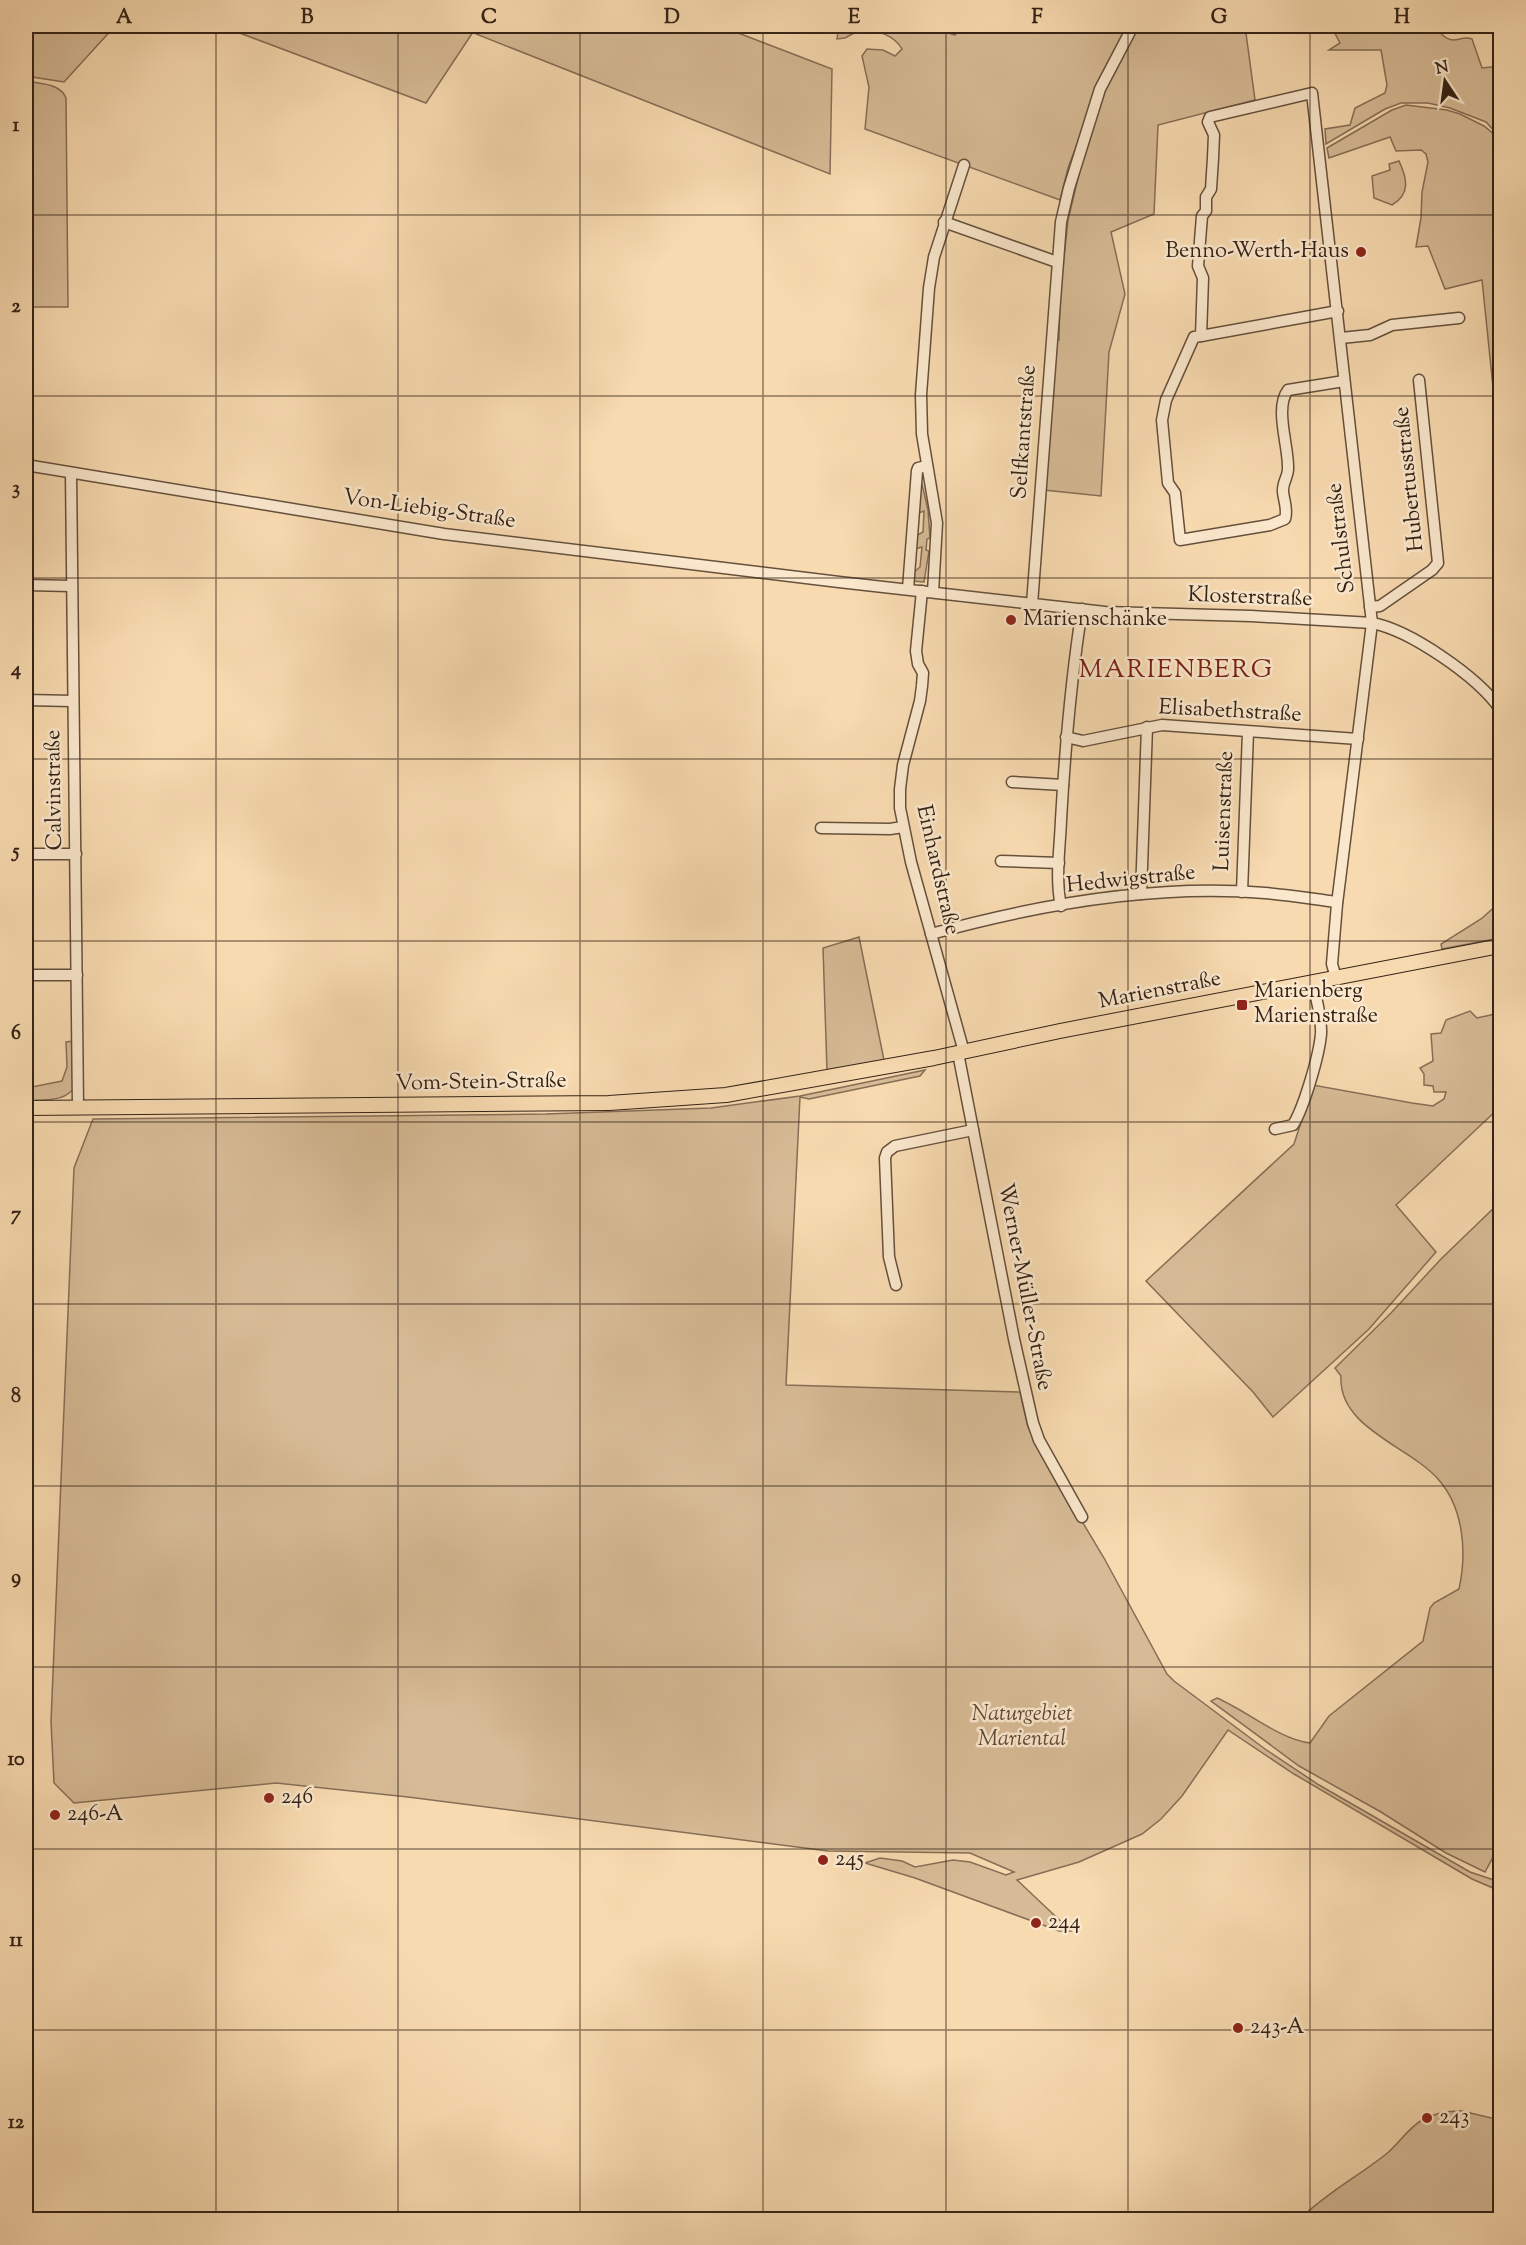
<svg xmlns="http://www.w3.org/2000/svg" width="1526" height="2245" font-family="'Sorts Mill Goudy',serif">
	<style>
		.green { fill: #d7bb96; stroke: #866e56; stroke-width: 1.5 }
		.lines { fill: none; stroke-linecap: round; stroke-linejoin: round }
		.minor-casing { stroke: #65503c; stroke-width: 13 }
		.major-casing { stroke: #342216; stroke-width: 16 }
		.minor { stroke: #fae7cc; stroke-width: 10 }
		.major { stroke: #f8dab0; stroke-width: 14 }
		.grid { fill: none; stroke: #342216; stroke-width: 1.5; stroke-opacity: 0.55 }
		.poi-dot { fill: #8f2418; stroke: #fae7cc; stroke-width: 2 }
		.labels { text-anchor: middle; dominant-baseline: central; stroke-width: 5; stroke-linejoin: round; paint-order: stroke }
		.poi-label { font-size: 22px; fill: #342216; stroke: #fae7cc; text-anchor: start }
		.street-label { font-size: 22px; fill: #342216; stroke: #fae7cc }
		.park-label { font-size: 22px; font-style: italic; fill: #5d4836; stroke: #fae7cc }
		.quarter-label { font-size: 26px; letter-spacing: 1.5px; fill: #7a1f14; stroke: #fae7cc }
		.neatline { fill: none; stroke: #342216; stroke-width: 2 }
		.grid-label { font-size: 20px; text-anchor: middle; font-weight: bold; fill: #342216 }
	</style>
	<rect width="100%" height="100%" fill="#f8dab0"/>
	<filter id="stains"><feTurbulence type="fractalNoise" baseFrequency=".00333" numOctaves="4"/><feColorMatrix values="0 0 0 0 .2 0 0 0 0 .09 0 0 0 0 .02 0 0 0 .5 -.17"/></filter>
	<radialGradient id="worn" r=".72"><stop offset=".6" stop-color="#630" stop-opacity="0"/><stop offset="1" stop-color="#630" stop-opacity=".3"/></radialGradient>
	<!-- green -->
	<g class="green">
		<polygon points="26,26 115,26 64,82 26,76"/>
		<polygon points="221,26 477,26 426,103"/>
		<polygon points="481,26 720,26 832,69 830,174 476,34"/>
		<path d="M839 26H928L955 35 961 26H1131L1098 89 1068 168 1060 200 865 129 869 87 862 56 867 49 883 50 895 56 902 49C894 35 878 31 863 28L845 38 837 39Z"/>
		<polygon points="1136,26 1245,26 1255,100 1158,125 1154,214 1111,232 1125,294 1109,352 1101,496 1044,490 1055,339 1059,340 1060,295 1068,220 1087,141 1100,97"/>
		<path d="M1331 26H1418L1423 30C1443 24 1438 39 1453 40 1460 40 1464 36 1472 39L1482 68 1500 66V137L1486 122 1450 108 1428 103H1401L1385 109 1326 144 1325 129 1350 125 1355 108 1385 93 1387 85 1381 50H1329L1340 43Z"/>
		<path d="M26 81C40 84 60 83 66 98L68 307H26Z"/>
		<polygon points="1406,105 1447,110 1460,114 1484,126 1496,136 1500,147 1500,455 1482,280 1445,289 1428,246 1416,247 1421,218 1422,192 1428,162 1426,154 1421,150 1396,151 1390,137 1329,158 1327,148 1392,110"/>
		<path d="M1399 161C1407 178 1411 194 1392 205L1374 198 1372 176 1390 170 1389 164Z"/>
		<polygon points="922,484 928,510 930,538 927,539 926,550 929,551 924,582 912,581 912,574 920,567 922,547 914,549 914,537 923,532 924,511 916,514 918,487"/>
		<polygon points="1498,904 1500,906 1500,938 1442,949 1441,944 1481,919"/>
		<polygon points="859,937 884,1060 827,1071 823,948"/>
		<polygon points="1470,1011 1477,1018 1500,1013 1500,1107 1396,1205 1436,1252 1369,1329 1273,1417 1253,1392 1146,1281 1294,1144 1313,1085 1412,1103 1433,1106 1444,1099 1446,1092 1434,1092 1433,1086 1424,1085 1424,1074 1420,1068 1433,1061 1431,1034 1441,1033 1446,1020"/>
		<path d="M74 1041 75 1086C66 1103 43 1099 26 1101V1088L62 1081 67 1067 66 1042Z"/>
		<polygon points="925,1070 920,1076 809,1099 800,1097 786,1385 1020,1392 1028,1427 1044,1458 1104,1558 1167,1674 1174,1681 1265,1749 1319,1785 1470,1872 1500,1882 1500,1891 1472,1879 1294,1774 1228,1730 1182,1796 1161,1819 1142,1834 1079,1862 1017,1880 1071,1931 1059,1931 915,1878 865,1863 880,1858 902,1861 915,1867 953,1860 970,1862 1006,1875 1014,1872 970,1853 828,1851 408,1797 276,1783 74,1803 54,1783 51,1722 74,1168 93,1119 546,1114 711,1108 800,1096"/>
		<path d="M1500 1202V1844L1485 1872 1446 1853 1381 1812 1299 1766 1211 1701 1217 1698C1247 1711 1279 1739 1310 1743L1329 1716 1423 1641 1430 1608 1434 1603 1459 1589C1467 1553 1464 1508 1438 1479 1409 1446 1338 1428 1341 1376L1335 1368 1391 1313 1441 1259Z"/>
		<path d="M1462 2111 1500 2120V2219H1300C1325 2194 1357 2177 1385 2155 1398 2145 1407 2129 1422 2120 1434 2113 1448 2111 1462 2111Z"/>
	</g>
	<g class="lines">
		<defs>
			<g id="minor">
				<polyline points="944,222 1057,262"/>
				<polyline points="1201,336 1338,311"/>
				<polyline points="1341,338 1370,335 1392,325 1459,318"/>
				<path d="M26 465 444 534 839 582 1105 612 1251 616 1372 623C1410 630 1478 677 1500 709"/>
				<polyline points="71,473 78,1107"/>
				<polyline points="26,585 71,586"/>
				<polyline points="908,589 917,471 918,468 927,466"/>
				<polyline points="922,591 916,651 918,664 923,673 922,686 920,701 903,765 900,789 900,808 911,862 964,1052"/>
				<polyline points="933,592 937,523 922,434 921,395 929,288 934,257 964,165"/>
				<polyline points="1032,604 1061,222 1069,188 1100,89 1133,26"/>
				<polyline points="1370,607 1380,606 1432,570 1438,563 1419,380"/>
				<polyline points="26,700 72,701"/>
				<polyline points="1066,737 1083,741 1162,725 1358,739"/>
				<polyline points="1012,782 1063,785"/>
				<polyline points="821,828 890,829 903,827"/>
				<polyline points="26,854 76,854"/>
				<polyline points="1001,861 1059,863"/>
				<polyline points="1242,892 1248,732"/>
				<polyline points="1141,894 1147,727"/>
				<path d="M1061 906C1055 878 1060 848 1061 820 1065 749 1071 679 1082 609"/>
				<path d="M931 934C1036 905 1156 884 1265 893 1289 895 1313 899 1337 902"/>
				<polyline points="26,975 77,975"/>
				<path d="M1336 978 1332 964 1337 904 1372 623 1312 93 1210 117 1208 122 1214 135 1213 158 1211 189 1206 197V211L1202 216 1198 266 1203 278 1201 336 1194 337 1166 400 1162 420 1168 483 1175 493 1180 540 1270 525 1285 519C1288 510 1284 501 1283 492 1282 483 1288 477 1288 469 1289 447 1274 408 1288 390L1344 381"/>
				<polyline points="958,1053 1014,1339 1033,1423 1039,1440 1082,1517"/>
				<path d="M1275 1129 1293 1125C1304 1107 1319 1056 1321 1034 1322 1018 1316 999 1313 982"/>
				<polyline points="896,1285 889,1257 885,1158 887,1152 895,1146 973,1130"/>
			</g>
			<polyline id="major" points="26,1108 609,1103 726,1095 934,1058 1060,1031 1500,946"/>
		</defs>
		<!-- minor casing -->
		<use href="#minor" class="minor-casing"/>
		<!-- major casing -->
		<use href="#major" class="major-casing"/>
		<!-- minor -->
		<use href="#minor" class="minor"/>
		<!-- major -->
		<use href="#major" class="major"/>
	</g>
	<!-- grid -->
	<path class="grid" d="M216 26V2220M398 26V2220M580 26V2220M763 26V2220M946 26V2220M1128 26V2220M1310 26V2220M26 215H1500M26 396H1500M26 578H1500M26 759H1500M26 941H1500M26 1122H1500M26 1304H1500M26 1486H1500M26 1667H1500M26 1849H1500M26 2030H1500"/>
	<!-- markers -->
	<g class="poi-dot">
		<circle cx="1361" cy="252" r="6"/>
		<circle cx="1011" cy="620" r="6"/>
		<rect x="1236" y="999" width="12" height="12" rx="3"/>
		<circle cx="269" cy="1798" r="6"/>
		<circle cx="55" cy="1815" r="6"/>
		<circle cx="823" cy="1860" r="6"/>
		<circle cx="1036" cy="1923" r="6"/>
		<circle cx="1238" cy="2028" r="6"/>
		<circle cx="1427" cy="2118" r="6"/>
	</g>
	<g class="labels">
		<!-- poi labels -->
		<g class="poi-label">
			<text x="1349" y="252" text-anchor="end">Benno-Werth-Haus</text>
			<text x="1023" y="620">Marienschänke</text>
			<text x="1254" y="992">Marienberg<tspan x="1254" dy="25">Marienstraße</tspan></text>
			<text x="281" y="1798">246</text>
			<text x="67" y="1815">246-A</text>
			<text x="835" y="1860">245</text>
			<text x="1048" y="1923">244</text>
			<text x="1250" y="2028">243-A</text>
			<text x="1439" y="2118">243</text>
		</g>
		<!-- street labels -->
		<g class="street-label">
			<text transform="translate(1025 432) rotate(-86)">Selfkantstraße</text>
			<text transform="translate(1410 479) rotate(-96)">Hubertusstraße</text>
			<text transform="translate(429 510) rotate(8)">Von-Liebig-Straße</text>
			<text transform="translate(1342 538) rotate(-97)">Schulstraße</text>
			<text transform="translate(1250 598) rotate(2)">Klosterstraße</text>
			<text transform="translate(1230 712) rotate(3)">Elisabethstraße</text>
			<text transform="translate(55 790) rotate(-91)">Calvinstraße</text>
			<text transform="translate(1225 811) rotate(-88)">Luisenstraße</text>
			<text transform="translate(937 870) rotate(77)">Einhardstraße</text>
			<text transform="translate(1131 880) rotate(-6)">Hedwigstraße</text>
			<text transform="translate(1160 991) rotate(-11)">Marienstraße</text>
			<text transform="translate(481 1083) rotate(-1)">Vom-Stein-Straße</text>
			<text transform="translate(1024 1287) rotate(79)">Werner-Müller-Straße</text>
		</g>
		<!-- park labels -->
		<g class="park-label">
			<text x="1022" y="1715">Naturgebiet<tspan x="1022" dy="25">Mariental</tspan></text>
		</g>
		<!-- quarter labels -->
		<g class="quarter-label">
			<text x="1176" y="670">MARIENBERG</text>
		</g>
	</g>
	<!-- margin -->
	<rect width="1526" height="2245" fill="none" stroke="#f8dab0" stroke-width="66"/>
	<!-- north arrow -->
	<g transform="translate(1445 81) rotate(347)" stroke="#fae7cc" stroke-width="4.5" paint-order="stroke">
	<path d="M0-4.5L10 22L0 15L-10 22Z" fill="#342216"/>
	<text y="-9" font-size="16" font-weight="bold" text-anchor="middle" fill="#342216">N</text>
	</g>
	<rect x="33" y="33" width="1460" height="2179" class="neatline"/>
	<g class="grid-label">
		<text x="124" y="23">A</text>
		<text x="307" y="23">B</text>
		<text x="489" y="23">C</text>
		<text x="672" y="23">D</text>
		<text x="854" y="23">E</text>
		<text x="1037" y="23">F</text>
		<text x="1219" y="23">G</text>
		<text x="1402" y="23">H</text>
		<text x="16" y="131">1</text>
		<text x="16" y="312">2</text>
		<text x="16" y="494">3</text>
		<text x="16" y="675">4</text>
		<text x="16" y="857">5</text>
		<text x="16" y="1039">6</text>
		<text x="16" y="1220">7</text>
		<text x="16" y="1402">8</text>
		<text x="16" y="1583">9</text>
		<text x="16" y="1765">10</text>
		<text x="16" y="1946">11</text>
		<text x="16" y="2128">12</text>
	</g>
	<rect width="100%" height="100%" filter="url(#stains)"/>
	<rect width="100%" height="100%" fill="url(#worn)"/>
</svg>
